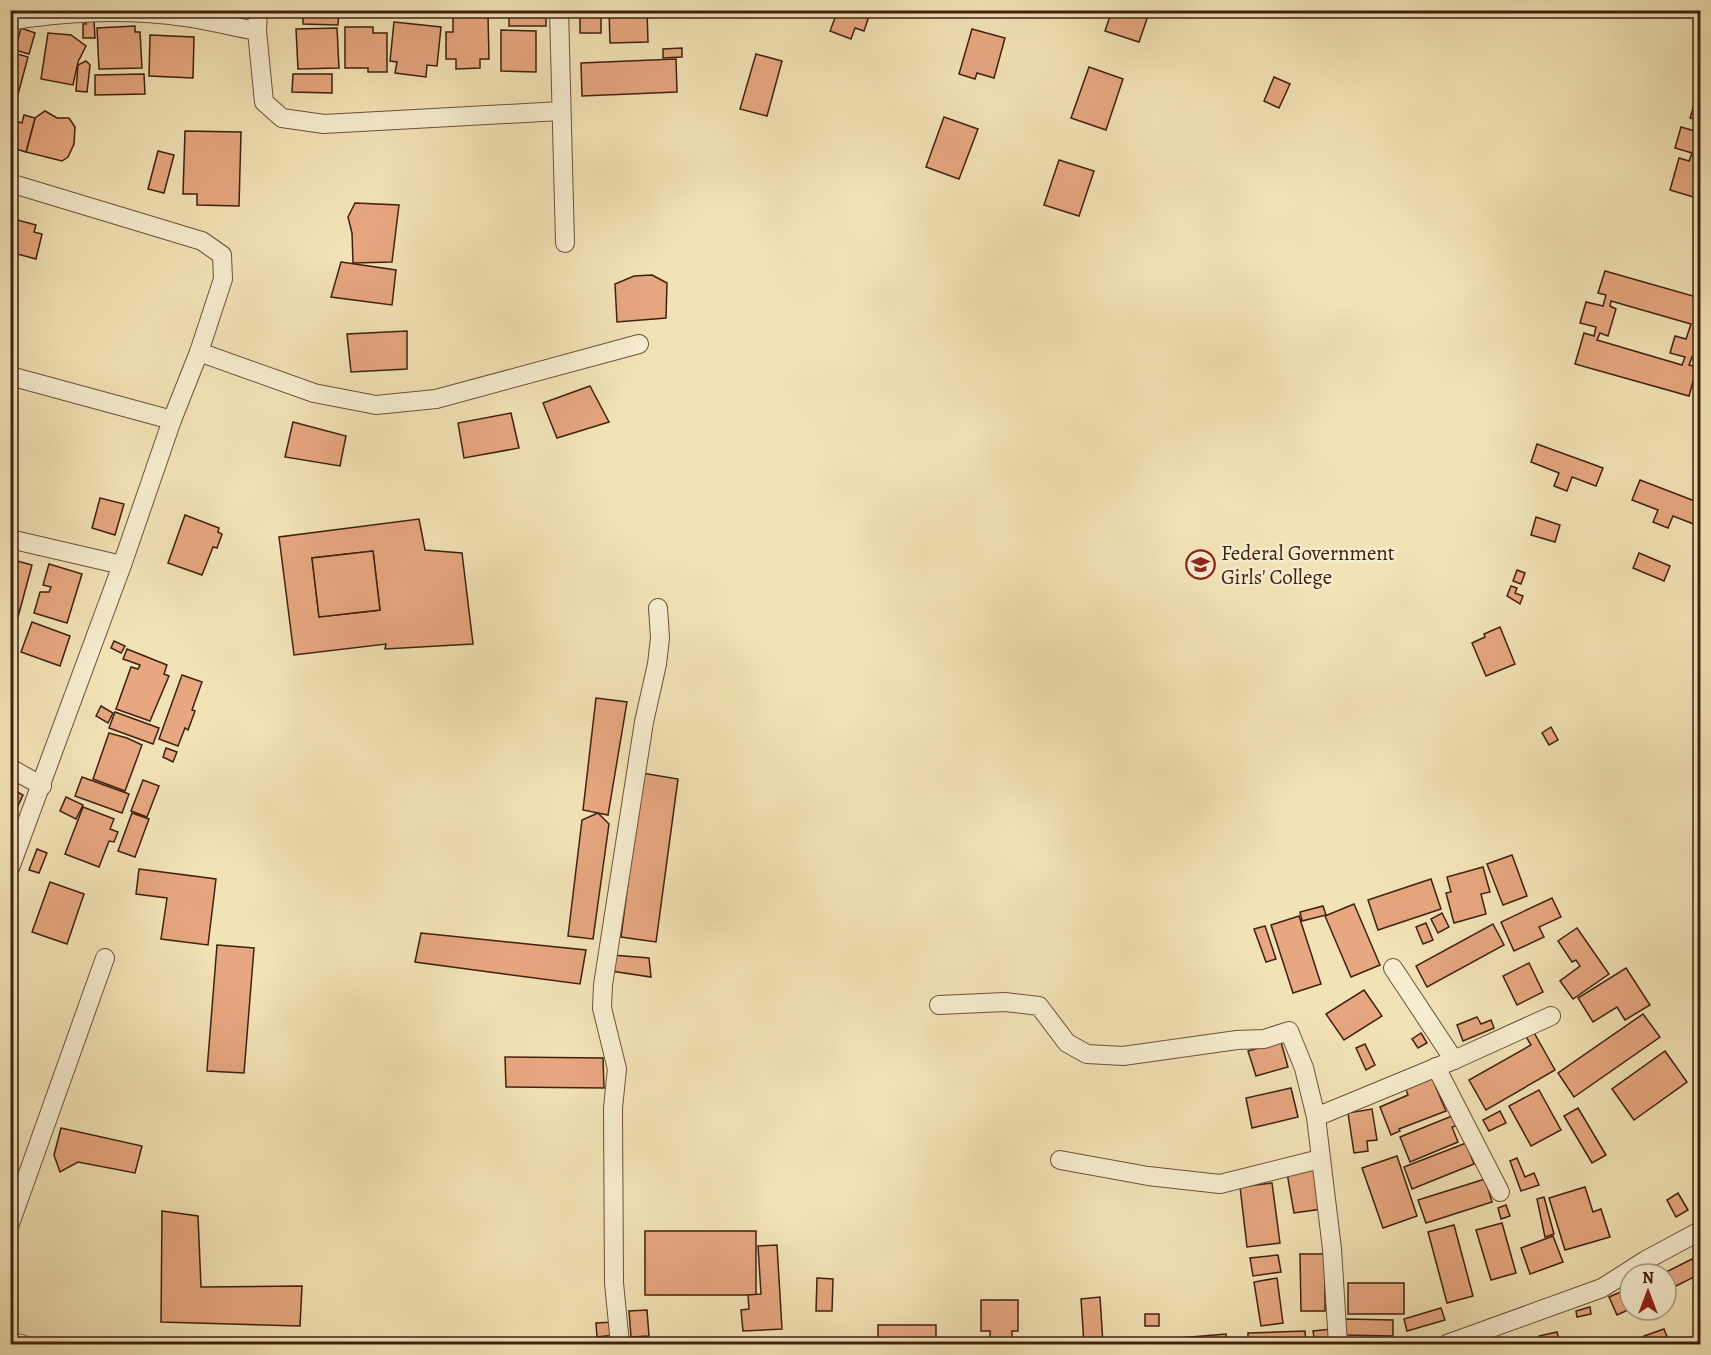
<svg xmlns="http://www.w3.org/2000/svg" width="1711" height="1355" font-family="Alegreya,serif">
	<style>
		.building { fill: #e7a780; stroke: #402010; stroke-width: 1.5; fill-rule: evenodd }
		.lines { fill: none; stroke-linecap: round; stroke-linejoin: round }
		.minor-casing { stroke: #6c513a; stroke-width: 20 }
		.minor { stroke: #f7edd0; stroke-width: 18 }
		.labels { text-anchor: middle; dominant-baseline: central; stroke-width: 4.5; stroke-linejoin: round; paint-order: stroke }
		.poi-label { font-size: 21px; fill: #402010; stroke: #f7edd0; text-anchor: start }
	</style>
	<rect width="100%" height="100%" fill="#f2e3b6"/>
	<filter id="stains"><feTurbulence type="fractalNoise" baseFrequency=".00333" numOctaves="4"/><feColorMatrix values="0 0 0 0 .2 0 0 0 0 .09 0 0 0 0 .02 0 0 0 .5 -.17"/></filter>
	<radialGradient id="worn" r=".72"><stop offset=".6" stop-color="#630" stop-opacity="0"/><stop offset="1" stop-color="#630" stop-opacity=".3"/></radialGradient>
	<!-- building -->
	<g class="building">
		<polygon points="303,10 339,10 338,25 303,24"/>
		<rect x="509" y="10" width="37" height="16"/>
		<rect x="580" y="10" width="21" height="23"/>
		<polygon points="609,10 647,10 648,42 610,43"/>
		<polygon points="838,10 871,10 864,31 855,28 851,39 830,31"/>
		<polygon points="1112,10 1150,10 1139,42 1105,31"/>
		<polygon points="488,15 489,59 480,59 480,68 456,69 456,59 446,59 446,32 453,32 453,16"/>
		<polygon points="86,20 94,20 95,38 83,38 83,24 86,24"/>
		<polygon points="394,22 441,27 437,66 427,65 426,77 395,73 397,62 390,61"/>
		<polygon points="135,26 135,32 140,32 142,68 99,69 97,28"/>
		<polygon points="345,27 373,27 373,33 387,33 387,72 368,72 368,68 345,68"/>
		<polygon points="21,28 35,33 29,54 15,50"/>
		<polygon points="337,28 339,68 298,69 296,29"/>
		<polygon points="972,29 1005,38 994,78 977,73 975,79 959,74"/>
		<polygon points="501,30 536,31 536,72 501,71"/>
		<polygon points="48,33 71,35 86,46 78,62 73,85 41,79"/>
		<polygon points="150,35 194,37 193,78 149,76"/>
		<polygon points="682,48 682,57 663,58 663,49"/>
		<polygon points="10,52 28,57 17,98 10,96"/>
		<polygon points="756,54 782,61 767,116 740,109"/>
		<polygon points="676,59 677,92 582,96 581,63"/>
		<polygon points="86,61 90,65 87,92 76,91 78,65"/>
		<polygon points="1089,67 1123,79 1106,130 1071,118"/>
		<polygon points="144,74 145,94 95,95 95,75"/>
		<polygon points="293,74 332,74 332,93 292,92"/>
		<polygon points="1274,77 1290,84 1279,108 1264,101"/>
		<polygon points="1699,89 1700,89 1700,121 1690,118"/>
		<polygon points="45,111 57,118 69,118 75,127 74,144 68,157 62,161 26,152 35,118"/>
		<polygon points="24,115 35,118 26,152 10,147 16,121 22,123"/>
		<polygon points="944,117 978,129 959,179 926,167"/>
		<polygon points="1700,122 1700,157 1699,156 1696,165 1700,167 1700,199 1670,190 1679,158 1689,161 1692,153 1675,148 1681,127 1698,132"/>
		<polygon points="185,131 241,132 239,206 197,205 197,194 183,194"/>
		<polygon points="158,151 174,155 164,193 148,189"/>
		<polygon points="1059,160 1094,171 1079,216 1044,205"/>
		<polygon points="355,203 399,205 392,262 353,263 352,233 348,217"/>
		<polygon points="10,218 36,225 34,232 42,234 36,259 10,252"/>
		<polygon points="341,262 396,270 392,305 331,297"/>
		<path d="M1605 271 1700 298 1699 334 1700 335V359L1692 357 1689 365 1697 367 1689 396 1575 364 1584 333 1594 336 1596 327 1580 323 1586 302 1603 306 1606 295 1598 293ZM1611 301 1691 324 1686 339 1675 336 1670 353 1685 357 1682 365 1597 340 1600 333 1608 336 1616 309 1610 306Z"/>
		<polygon points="652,275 667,283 666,318 617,322 615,284 634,276"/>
		<polygon points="407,331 407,369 351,372 347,334"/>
		<polygon points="590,386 609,422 557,438 543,403"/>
		<polygon points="511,413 519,448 464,458 458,423"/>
		<polygon points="293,422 346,436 340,466 285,457"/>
		<polygon points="1537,444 1603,468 1596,486 1572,477 1567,491 1554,486 1559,473 1531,462"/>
		<polygon points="1640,480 1700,503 1700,512 1696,525 1673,516 1668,528 1653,522 1658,510 1632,500"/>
		<polygon points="100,498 124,504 115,535 92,528"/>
		<polygon points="185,515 219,528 218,532 222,534 217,548 213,547 202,575 168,563"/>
		<polygon points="1536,517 1560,525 1555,542 1531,535"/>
		<path d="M419 519 425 550 462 553 473 644 385 649 386 644 294 655 279 537ZM373 551 380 610 319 617 312 558Z"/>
		<polygon points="373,551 380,610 319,617 312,558"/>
		<polygon points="1639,553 1670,566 1664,581 1633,568"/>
		<polygon points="10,559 32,565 18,617 10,615"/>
		<polygon points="49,564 82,574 67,623 34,613 40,592 49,592 51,587 43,585"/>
		<polygon points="1517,570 1525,573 1521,584 1513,581"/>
		<polygon points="1511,586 1517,588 1515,593 1523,596 1520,604 1507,596"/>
		<polygon points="32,622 70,636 60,666 21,652"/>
		<polygon points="1500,627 1515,664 1486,676 1472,643 1485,637 1484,634"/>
		<polygon points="114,641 125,646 121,653 111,648"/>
		<polygon points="127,649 167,665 164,674 169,676 150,721 116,709 131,667 138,669 140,665 123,659"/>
		<polygon points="182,675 202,682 192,710 195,711 188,730 185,728 178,746 159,739"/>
		<polygon points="596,698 627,702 608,815 583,810"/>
		<polygon points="101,706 113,713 108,723 96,716"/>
		<polygon points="115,712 159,728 153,744 109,728"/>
		<polygon points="1551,727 1558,740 1549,745 1542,733"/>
		<polygon points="109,733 127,738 142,745 125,791 93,779"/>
		<polygon points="166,748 177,752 173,762 163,757"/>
		<polygon points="642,773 678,779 656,942 621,937"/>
		<polygon points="82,777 129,794 122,813 75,796"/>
		<polygon points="143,780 159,786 147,817 131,811"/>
		<polygon points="12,789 23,795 17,808 10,805"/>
		<polygon points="66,797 83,805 76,819 60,811"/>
		<polygon points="83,807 114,819 110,829 118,832 114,842 109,841 99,867 65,854"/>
		<polygon points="132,813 149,819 135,857 118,851"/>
		<polygon points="598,813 609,824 593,939 568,936 582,820"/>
		<polygon points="37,849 47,853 39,873 29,870"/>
		<polygon points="1512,855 1527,896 1503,905 1487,864"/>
		<polygon points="1483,867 1490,892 1481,894 1486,914 1454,923 1446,893 1451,892 1447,877"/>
		<polygon points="139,869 216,879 208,945 161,939 167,898 136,894"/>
		<polygon points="1431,879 1441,909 1378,930 1368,900"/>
		<polygon points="50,882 84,894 67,944 32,932"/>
		<polygon points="1552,898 1561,917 1539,927 1544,937 1514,951 1501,922"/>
		<polygon points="1354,904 1380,965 1351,977 1325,916"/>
		<polygon points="1323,906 1326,915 1302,921 1300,912"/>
		<polygon points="1442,913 1449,927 1438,933 1431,919"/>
		<polygon points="1299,916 1321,984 1293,993 1271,925"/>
		<polygon points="1426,923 1433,940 1423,944 1416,927"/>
		<polygon points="1493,924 1504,945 1427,987 1416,966"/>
		<polygon points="1265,926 1276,959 1266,962 1254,929"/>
		<polygon points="1577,928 1609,974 1573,999 1560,981 1580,966 1576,960 1572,962 1558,941"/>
		<polygon points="421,933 586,950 580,984 415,962"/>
		<polygon points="217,945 254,948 244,1073 207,1071"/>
		<polygon points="612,955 649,958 651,977 611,971"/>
		<polygon points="1529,963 1543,992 1517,1005 1503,976"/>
		<polygon points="1626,968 1650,1005 1625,1020 1617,1007 1593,1022 1578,998"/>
		<polygon points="1364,990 1382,1016 1344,1040 1326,1014"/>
		<polygon points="1643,1014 1660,1037 1574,1097 1558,1073"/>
		<polygon points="1477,1017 1481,1024 1491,1020 1494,1028 1463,1041 1457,1025"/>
		<polygon points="1532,1029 1555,1070 1486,1110 1469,1080 1531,1045 1524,1033"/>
		<polygon points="1421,1033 1427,1043 1418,1048 1412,1039"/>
		<polygon points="1281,1042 1288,1067 1256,1076 1248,1051"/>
		<polygon points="1365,1044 1375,1065 1366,1070 1356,1048"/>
		<polygon points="1665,1051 1687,1082 1634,1120 1612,1089"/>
		<polygon points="505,1057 603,1058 604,1088 506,1087"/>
		<polygon points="1431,1076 1446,1111 1399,1129 1400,1131 1391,1135 1380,1107 1408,1095 1405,1087"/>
		<polygon points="1291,1088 1298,1117 1252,1128 1246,1098"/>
		<polygon points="1539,1090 1561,1130 1531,1146 1509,1106"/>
		<polygon points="1578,1108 1606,1155 1592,1163 1564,1116"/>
		<polygon points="1372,1109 1377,1140 1367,1141 1368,1151 1354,1153 1348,1113"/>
		<polygon points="1500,1111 1506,1123 1489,1131 1483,1120"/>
		<polygon points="1452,1116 1456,1126 1452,1127 1458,1142 1410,1162 1400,1137"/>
		<polygon points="61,1128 142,1146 135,1173 78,1162 60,1172 54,1155"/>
		<polygon points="1466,1143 1474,1164 1412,1189 1404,1167"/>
		<polygon points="1397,1156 1417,1216 1383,1228 1362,1168"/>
		<polygon points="1517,1158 1525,1177 1534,1173 1539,1185 1521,1191 1510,1161"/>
		<polygon points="1315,1169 1322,1209 1294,1213 1287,1173"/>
		<polygon points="1485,1179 1492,1202 1426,1223 1418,1200"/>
		<polygon points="1272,1183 1280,1243 1247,1247 1240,1187"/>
		<polygon points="1585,1187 1593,1212 1601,1209 1610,1237 1565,1250 1549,1198"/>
		<polygon points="1678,1193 1688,1210 1676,1217 1667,1200"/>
		<polygon points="1544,1197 1554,1234 1545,1237 1537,1199"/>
		<polygon points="1506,1205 1510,1216 1501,1219 1498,1208"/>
		<polygon points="162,1211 198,1216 201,1287 302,1286 300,1326 161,1322"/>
		<polygon points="1502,1223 1516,1273 1491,1280 1476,1230"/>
		<polygon points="1454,1225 1473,1296 1447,1303 1428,1232"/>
		<rect x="645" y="1231" width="111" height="64"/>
		<polygon points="1553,1236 1563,1262 1530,1274 1521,1248"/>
		<polygon points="777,1245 782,1329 743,1331 741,1310 749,1309 748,1295 761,1294 758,1246"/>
		<polygon points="1300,1254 1325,1254 1325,1311 1301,1311"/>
		<polygon points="1278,1255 1281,1272 1253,1276 1250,1258"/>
		<polygon points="1692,1259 1700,1274 1666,1291 1666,1274 1662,1274"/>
		<polygon points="817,1278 833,1279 832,1311 816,1311"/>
		<polygon points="1277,1278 1283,1323 1261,1326 1254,1282"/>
		<rect x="1348" y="1283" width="56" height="31"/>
		<polygon points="1630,1288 1630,1309 1617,1315 1609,1297"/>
		<polygon points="1100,1297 1103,1344 1084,1344 1081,1299"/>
		<polygon points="981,1300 1018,1300 1018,1331 1012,1331 1012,1341 990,1342 990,1331 981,1331"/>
		<polygon points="1590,1307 1591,1314 1577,1317 1576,1311"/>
		<polygon points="1441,1308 1445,1320 1407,1331 1404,1319"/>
		<polygon points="647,1310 649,1336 631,1337 629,1311"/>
		<rect x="1145" y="1314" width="14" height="12"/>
		<polygon points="1345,1319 1393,1320 1393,1336 1344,1335"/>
		<polygon points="614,1322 615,1335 597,1337 596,1323"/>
		<rect x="878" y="1325" width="58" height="16"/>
		<polygon points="1332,1329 1333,1344 1315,1344 1313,1331"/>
		<polygon points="1664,1329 1668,1339 1654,1344 1647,1344 1644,1336"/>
		<polygon points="1305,1331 1306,1344 1248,1344 1248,1333"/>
		<polygon points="1557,1332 1559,1340 1541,1344 1539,1336"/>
		<polygon points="1226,1334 1227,1344 1168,1344 1167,1339"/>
	</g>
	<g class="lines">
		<defs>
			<g id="minor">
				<polyline points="258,10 257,31 264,102 282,118 324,124 561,111"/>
				<polyline points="559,10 565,243"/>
				<path d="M10 21C66 11 129 9 185 17 209 20 233 27 257 31"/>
				<polyline points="10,183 202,241 222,255 223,279 199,352 172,420 122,565 10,868"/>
				<polyline points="199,352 314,393 376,405 436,399 639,344"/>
				<polyline points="10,376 172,420"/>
				<polyline points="10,539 122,565"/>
				<polyline points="10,768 42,786"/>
				<polyline points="1393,968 1454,1060"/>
				<polyline points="939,1005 1005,1002 1039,1006 1067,1043 1087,1054 1123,1056 1237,1040 1264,1039 1289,1031 1304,1068 1316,1117 1332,1249 1338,1344"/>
				<polyline points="1436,1067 1500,1192"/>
				<polyline points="1316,1117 1454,1060 1551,1016"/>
				<polyline points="1060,1160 1148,1176 1220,1184 1320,1159"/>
				<polyline points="10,1224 105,958"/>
				<polyline points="10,1342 22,1344"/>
				<polyline points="620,1344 614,1283 613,1108 617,1069 602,1008 603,985 644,722 657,664 660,638 658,608"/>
				<polyline points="1447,1344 1602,1288 1646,1260 1700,1231"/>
			</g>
		</defs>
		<!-- minor casing -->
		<use href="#minor" class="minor-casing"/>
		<!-- minor -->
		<use href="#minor" class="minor"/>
	</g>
	<!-- icons -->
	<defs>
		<symbol id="university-ring" viewBox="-11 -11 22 22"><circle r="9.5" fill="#f7edd0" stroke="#8f2418" stroke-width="1.5"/><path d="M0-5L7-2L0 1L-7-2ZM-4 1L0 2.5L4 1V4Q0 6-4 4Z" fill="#8f2418"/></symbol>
	</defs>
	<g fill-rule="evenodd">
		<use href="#university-ring" x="1184" y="548" width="33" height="33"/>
	</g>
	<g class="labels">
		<!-- poi labels -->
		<g class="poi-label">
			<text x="1221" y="553">Federal Government<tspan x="1221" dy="24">Girls' College</tspan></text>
		</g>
	</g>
	<!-- margin -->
	<rect width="1711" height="1355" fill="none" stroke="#f2e3b6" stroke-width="36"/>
	<rect x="12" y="12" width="1687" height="1331" fill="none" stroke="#402010" stroke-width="3"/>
	<rect x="18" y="18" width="1675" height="1319" fill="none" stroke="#402010" stroke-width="1.5"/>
	<!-- north arrow -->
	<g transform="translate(1648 1292)"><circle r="28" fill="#f7edd0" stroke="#ae9b83" stroke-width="1.5"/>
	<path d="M0-4.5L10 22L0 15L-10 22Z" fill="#8f2418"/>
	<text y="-9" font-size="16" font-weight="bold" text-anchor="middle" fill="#402010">N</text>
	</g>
	<rect width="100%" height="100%" filter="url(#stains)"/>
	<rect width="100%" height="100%" fill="url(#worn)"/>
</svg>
